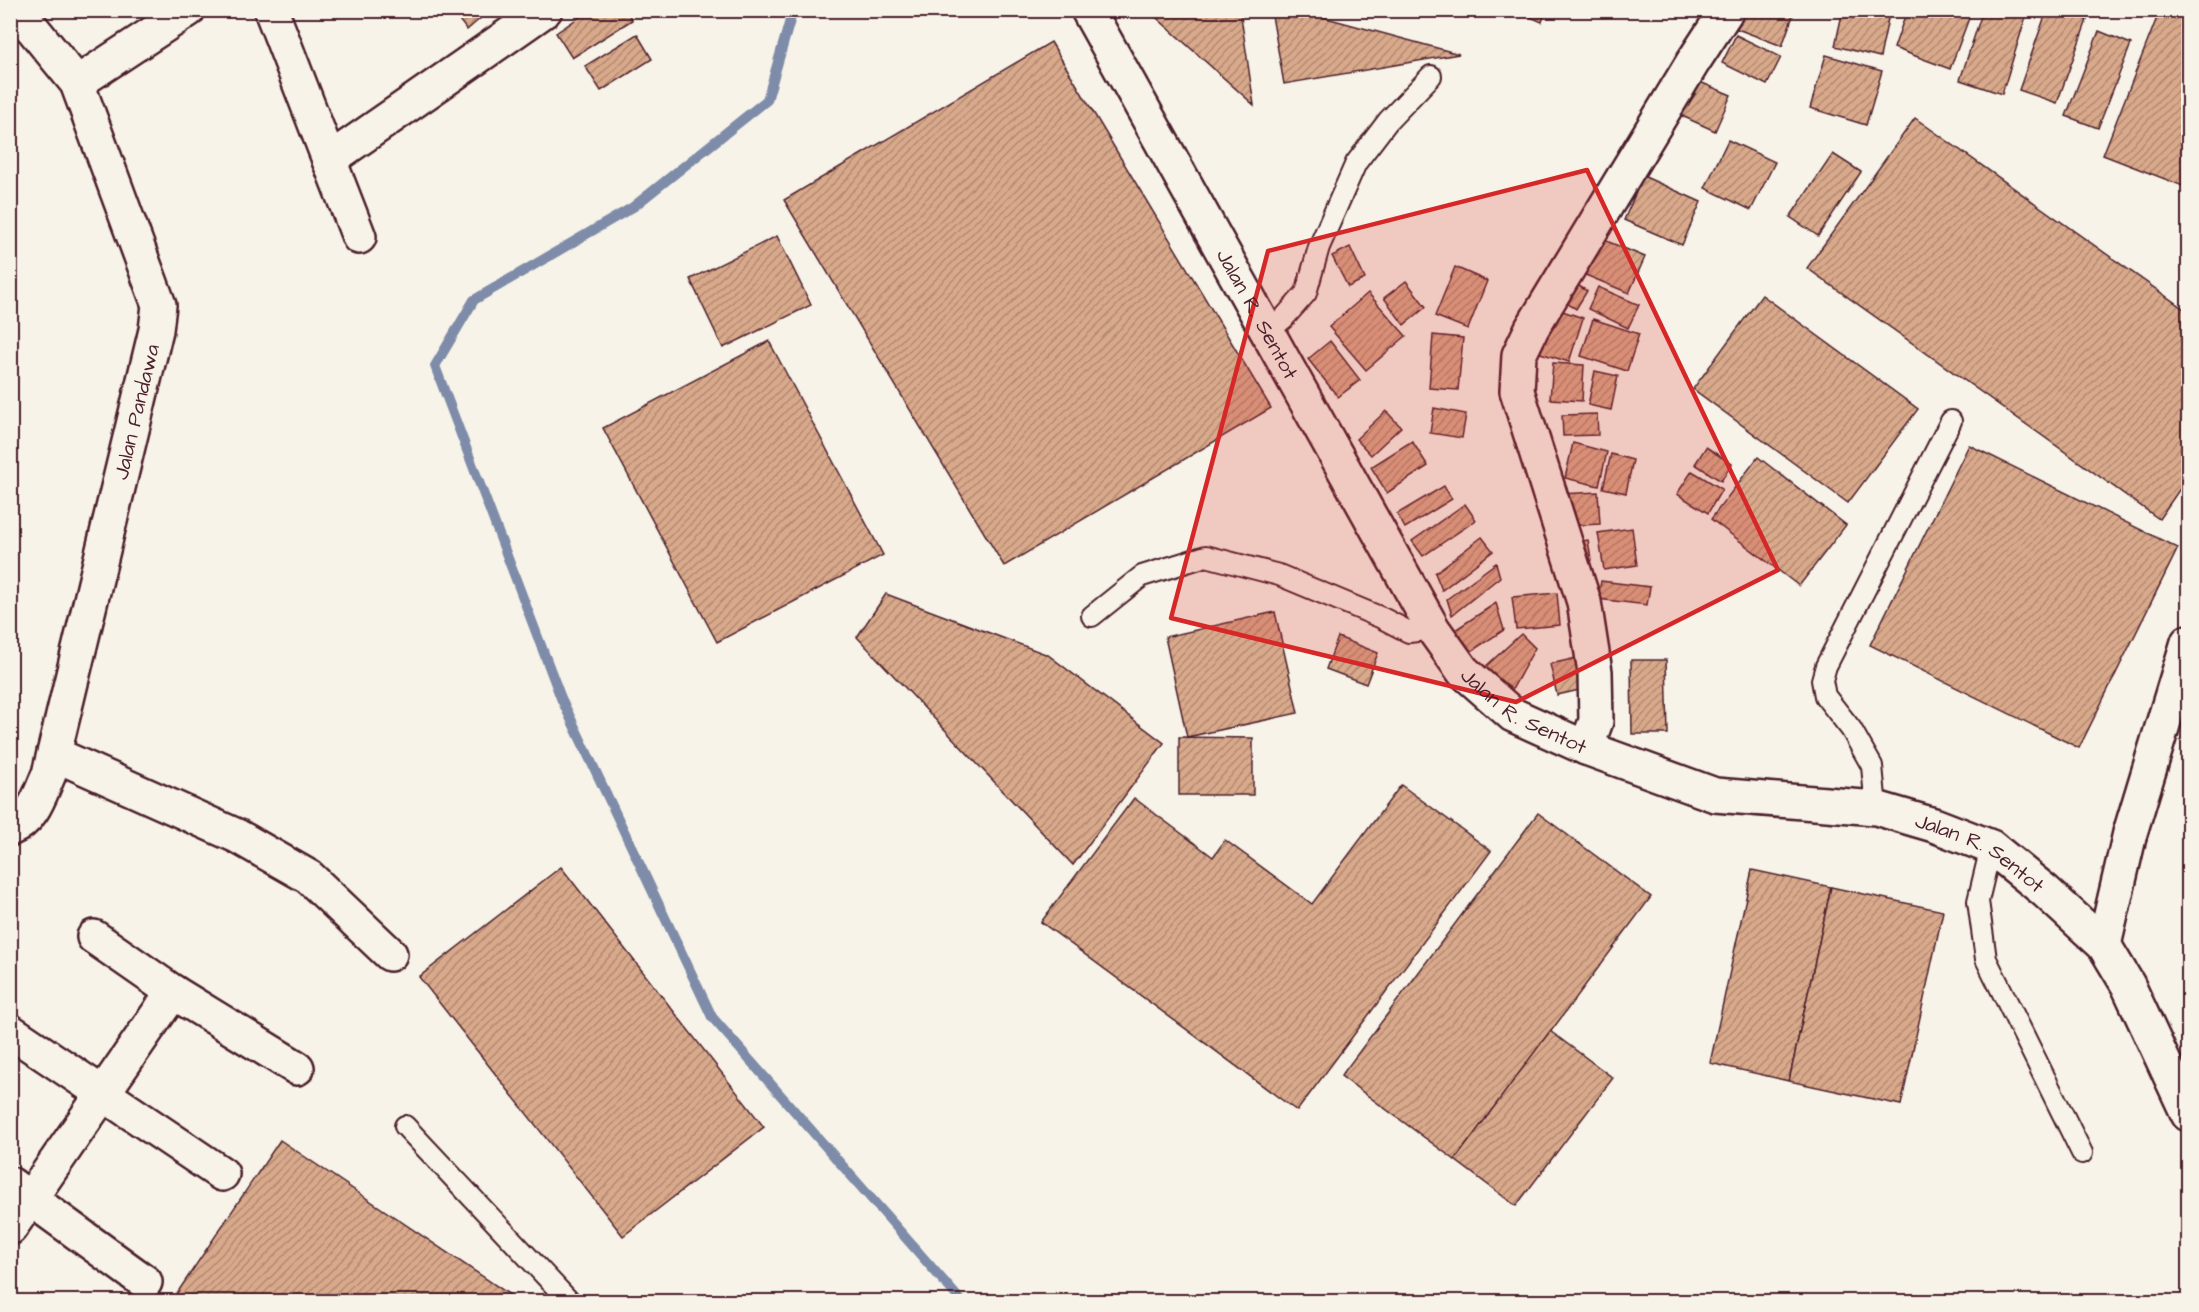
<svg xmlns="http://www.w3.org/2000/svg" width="2199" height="1312" font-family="'Architects Daughter',sans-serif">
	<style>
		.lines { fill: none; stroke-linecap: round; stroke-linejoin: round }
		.stream { stroke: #7e8caa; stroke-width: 10 }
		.building { fill: url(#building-hatch); stroke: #4a1f2b; stroke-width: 1.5 }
		.lane-casing { stroke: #4a1f2b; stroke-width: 24 }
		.street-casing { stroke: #4a1f2b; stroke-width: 38 }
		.secondary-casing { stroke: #4a1f2b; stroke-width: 38 }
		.lane { stroke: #f7f3e8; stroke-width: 20 }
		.street { stroke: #f7f3e8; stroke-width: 33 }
		.secondary { stroke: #f7f3e8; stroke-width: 33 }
		.marked { fill: #d62828; fill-opacity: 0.2; stroke: #d62828; stroke-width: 4.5; stroke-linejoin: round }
		.labels { text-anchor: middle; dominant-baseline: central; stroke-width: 4.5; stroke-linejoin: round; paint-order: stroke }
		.street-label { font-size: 21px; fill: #4a1f2b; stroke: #f7f3e8 }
	</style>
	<defs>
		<pattern id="building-hatch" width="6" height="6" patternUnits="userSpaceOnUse" patternTransform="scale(1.5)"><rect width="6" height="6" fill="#d9a98b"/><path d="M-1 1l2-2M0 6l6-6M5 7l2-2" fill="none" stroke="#b28972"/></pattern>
	</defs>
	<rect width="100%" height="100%" fill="#f7f3e8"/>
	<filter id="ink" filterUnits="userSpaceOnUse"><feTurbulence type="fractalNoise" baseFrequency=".0167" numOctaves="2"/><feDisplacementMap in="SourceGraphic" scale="12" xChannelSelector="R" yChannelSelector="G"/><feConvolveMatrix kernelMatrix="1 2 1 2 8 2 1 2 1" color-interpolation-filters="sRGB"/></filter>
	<g filter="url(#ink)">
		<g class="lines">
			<!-- stream -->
			<polyline class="stream" points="793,10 767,100 633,207 474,300 435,366 561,698 712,1017 962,1302"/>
		</g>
		<!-- building -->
		<g class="building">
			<polygon points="451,10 490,10 467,30"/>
			<polygon points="590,10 626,10 632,20 572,58 556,33"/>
			<polygon points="1148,10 1240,10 1254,105"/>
			<polygon points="1271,10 1297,10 1459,54 1284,84"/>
			<polygon points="1514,10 1546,10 1542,22"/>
			<polygon points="1683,10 1716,10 1711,22"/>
			<polygon points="1738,10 1795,10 1782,46 1732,27"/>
			<polygon points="1843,10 1876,10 1889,14 1880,57 1835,46"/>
			<polygon points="1907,10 1972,10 1950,69 1894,48"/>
			<polygon points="1983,10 2028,10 2002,94 1960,80"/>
			<polygon points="2047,10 2061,10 2087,20 2057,103 2019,90"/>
			<polygon points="2160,10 2188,10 2188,188 2103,155"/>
			<polygon points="2099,31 2131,44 2098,128 2066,116"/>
			<polygon points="637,34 652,59 601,91 585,66"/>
			<polygon points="1736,35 1781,57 1767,85 1722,63"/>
			<polygon points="1051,42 1271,408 1004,566 784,200"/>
			<polygon points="1826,55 1882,71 1866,125 1810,108"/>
			<polygon points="1695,80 1731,95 1715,131 1680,115"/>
			<polygon points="1915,118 2188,312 2188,477 2159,519 1807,268"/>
			<polygon points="1728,140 1775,162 1751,210 1705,188"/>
			<polygon points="1833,154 1861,172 1818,236 1790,217"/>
			<polygon points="1643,176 1701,202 1682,245 1624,220"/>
			<polygon points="1592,235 1645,257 1629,293 1576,271"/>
			<polygon points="777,236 811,305 723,348 690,279"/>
			<polygon points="1350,247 1365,279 1348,287 1332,256"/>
			<polygon points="1455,267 1487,281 1468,329 1435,316"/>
			<polygon points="1565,277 1587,291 1576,309 1554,295"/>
			<polygon points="1406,281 1426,307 1404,325 1384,298"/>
			<polygon points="1598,287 1639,305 1628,328 1588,309"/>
			<polygon points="1368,293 1406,336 1366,370 1329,327"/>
			<polygon points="1762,295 1918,409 1848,503 1693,389"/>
			<polygon points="1551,307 1583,318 1569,362 1537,352"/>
			<polygon points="1593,319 1639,334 1627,371 1581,356"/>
			<polygon points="1433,335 1463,338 1458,390 1429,388"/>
			<polygon points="769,341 883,555 717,642 603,428"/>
			<polygon points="1330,341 1360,380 1338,397 1308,359"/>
			<polygon points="1553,363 1584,365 1582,401 1550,399"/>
			<polygon points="1595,371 1618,376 1611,410 1588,405"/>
			<polygon points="1434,408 1466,414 1462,438 1430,433"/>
			<polygon points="1386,411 1401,427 1371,455 1356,439"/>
			<polygon points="1597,414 1598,435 1563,436 1562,415"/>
			<polygon points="1412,441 1428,466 1387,493 1371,467"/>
			<polygon points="1573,443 1607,452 1599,486 1565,478"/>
			<polygon points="1969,445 2178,548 2079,748 1870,645"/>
			<polygon points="1706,447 1732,464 1721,481 1695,464"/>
			<polygon points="1611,454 1633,460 1626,493 1603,488"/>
			<polygon points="1758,457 1846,525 1799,586 1711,519"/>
			<polygon points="1692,471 1722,489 1708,513 1677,494"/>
			<polygon points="1444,486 1452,499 1405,528 1397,514"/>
			<polygon points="1598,492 1600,524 1562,526 1560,494"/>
			<polygon points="1465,504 1476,520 1423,556 1412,541"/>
			<polygon points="1632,528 1637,565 1604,570 1598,533"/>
			<polygon points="1482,537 1493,551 1442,590 1435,573"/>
			<polygon points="1588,540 1591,560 1577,562 1574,542"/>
			<polygon points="1496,563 1500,577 1452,615 1447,599"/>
			<polygon points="1601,581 1650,587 1647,605 1598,599"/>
			<polygon points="1557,593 1560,625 1516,629 1512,597"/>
			<polygon points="886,594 1048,655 1164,743 1073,865 857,637"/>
			<polygon points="1496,603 1504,630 1467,654 1452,632"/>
			<polygon points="1275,612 1298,713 1187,737 1165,637"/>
			<polygon points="1521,634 1535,648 1509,695 1483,669"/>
			<polygon points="1338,637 1378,653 1366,684 1326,669"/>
			<polygon points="1577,658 1584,689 1557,695 1550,664"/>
			<polygon points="1631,660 1666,660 1668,734 1632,734"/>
			<polygon points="1179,737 1253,738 1253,795 1179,795"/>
			<polygon points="1401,785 1491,851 1297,1111 1041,922 1134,798 1213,857 1225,840 1312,904"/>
			<polygon points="1538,813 1651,897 1455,1160 1341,1076"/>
			<polygon points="561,867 764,1127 623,1236 419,977"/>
			<polygon points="1752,870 1831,887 1789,1081 1710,1063"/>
			<polygon points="1831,887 1943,911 1901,1105 1789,1081"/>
			<polygon points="1550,1031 1613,1078 1516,1206 1455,1160"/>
			<polygon points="280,1140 519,1301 171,1302"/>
		</g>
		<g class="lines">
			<defs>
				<g id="lane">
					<polyline points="1267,332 1283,319 1306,293 1319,247 1356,163 1388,121 1431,76"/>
					<polyline points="1092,616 1142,576 1206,556 1279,575 1382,618 1409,632 1433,629"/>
					<polyline points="1876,808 1872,766 1851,729 1825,696 1822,680 1826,666 1951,421"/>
					<polyline points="1991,847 1978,901 1986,959 2082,1153"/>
					<polyline points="405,1126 570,1302"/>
				</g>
				<g id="street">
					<polyline points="271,10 359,237"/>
					<polyline points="77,83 188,10"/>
					<polyline points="329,160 545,10"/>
					<polyline points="1586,748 1596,721 1595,672 1584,602 1517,391 1519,355 1532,328 1693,62 1727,10"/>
					<polyline points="54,754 237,836 309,877 390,954"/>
					<path id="s1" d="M10 829C33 820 40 794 49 774L156 330 159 305 77 83 33 29 14 10"/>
					<polyline points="94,937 173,992 297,1068"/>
					<polyline points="2104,945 2130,833 2188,642"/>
					<polyline points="10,1031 222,1174"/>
					<polyline points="10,1184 145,1282"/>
					<polyline points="10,1228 173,992"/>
				</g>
				<g id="secondary">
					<path id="s2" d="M1088 10 1433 629 1463 671 1513 715 1586 748 1715 795 1876 808 1934 825 1991 847 2045 891 2104 945 2128 985 2188 1114"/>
				</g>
			</defs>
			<!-- lane casing -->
			<use href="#lane" class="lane-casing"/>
			<!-- street casing -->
			<use href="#street" class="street-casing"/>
			<!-- secondary casing -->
			<use href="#secondary" class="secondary-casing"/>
			<!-- lane -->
			<use href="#lane" class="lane"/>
			<!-- street -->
			<use href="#street" class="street"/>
			<!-- secondary -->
			<use href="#secondary" class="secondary"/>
		</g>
	</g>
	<!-- marked area -->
	<path class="marked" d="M1587 170 1778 570 1516 702 1171 618 1268 251Z"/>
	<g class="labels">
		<!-- street labels -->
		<g class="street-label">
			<text stroke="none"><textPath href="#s2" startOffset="348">Jalan R. Sentot</textPath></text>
			<text stroke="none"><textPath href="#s1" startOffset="442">Jalan Pandawa</textPath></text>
			<text stroke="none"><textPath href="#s2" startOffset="834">Jalan R. Sentot</textPath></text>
			<text stroke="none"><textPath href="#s2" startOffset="1320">Jalan R. Sentot</textPath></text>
		</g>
	</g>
	<!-- margin -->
	<rect width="2199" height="1312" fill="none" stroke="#f7f3e8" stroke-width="36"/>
	<rect x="18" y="18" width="2163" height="1276" fill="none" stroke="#4a1f2b" stroke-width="2" filter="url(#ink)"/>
</svg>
